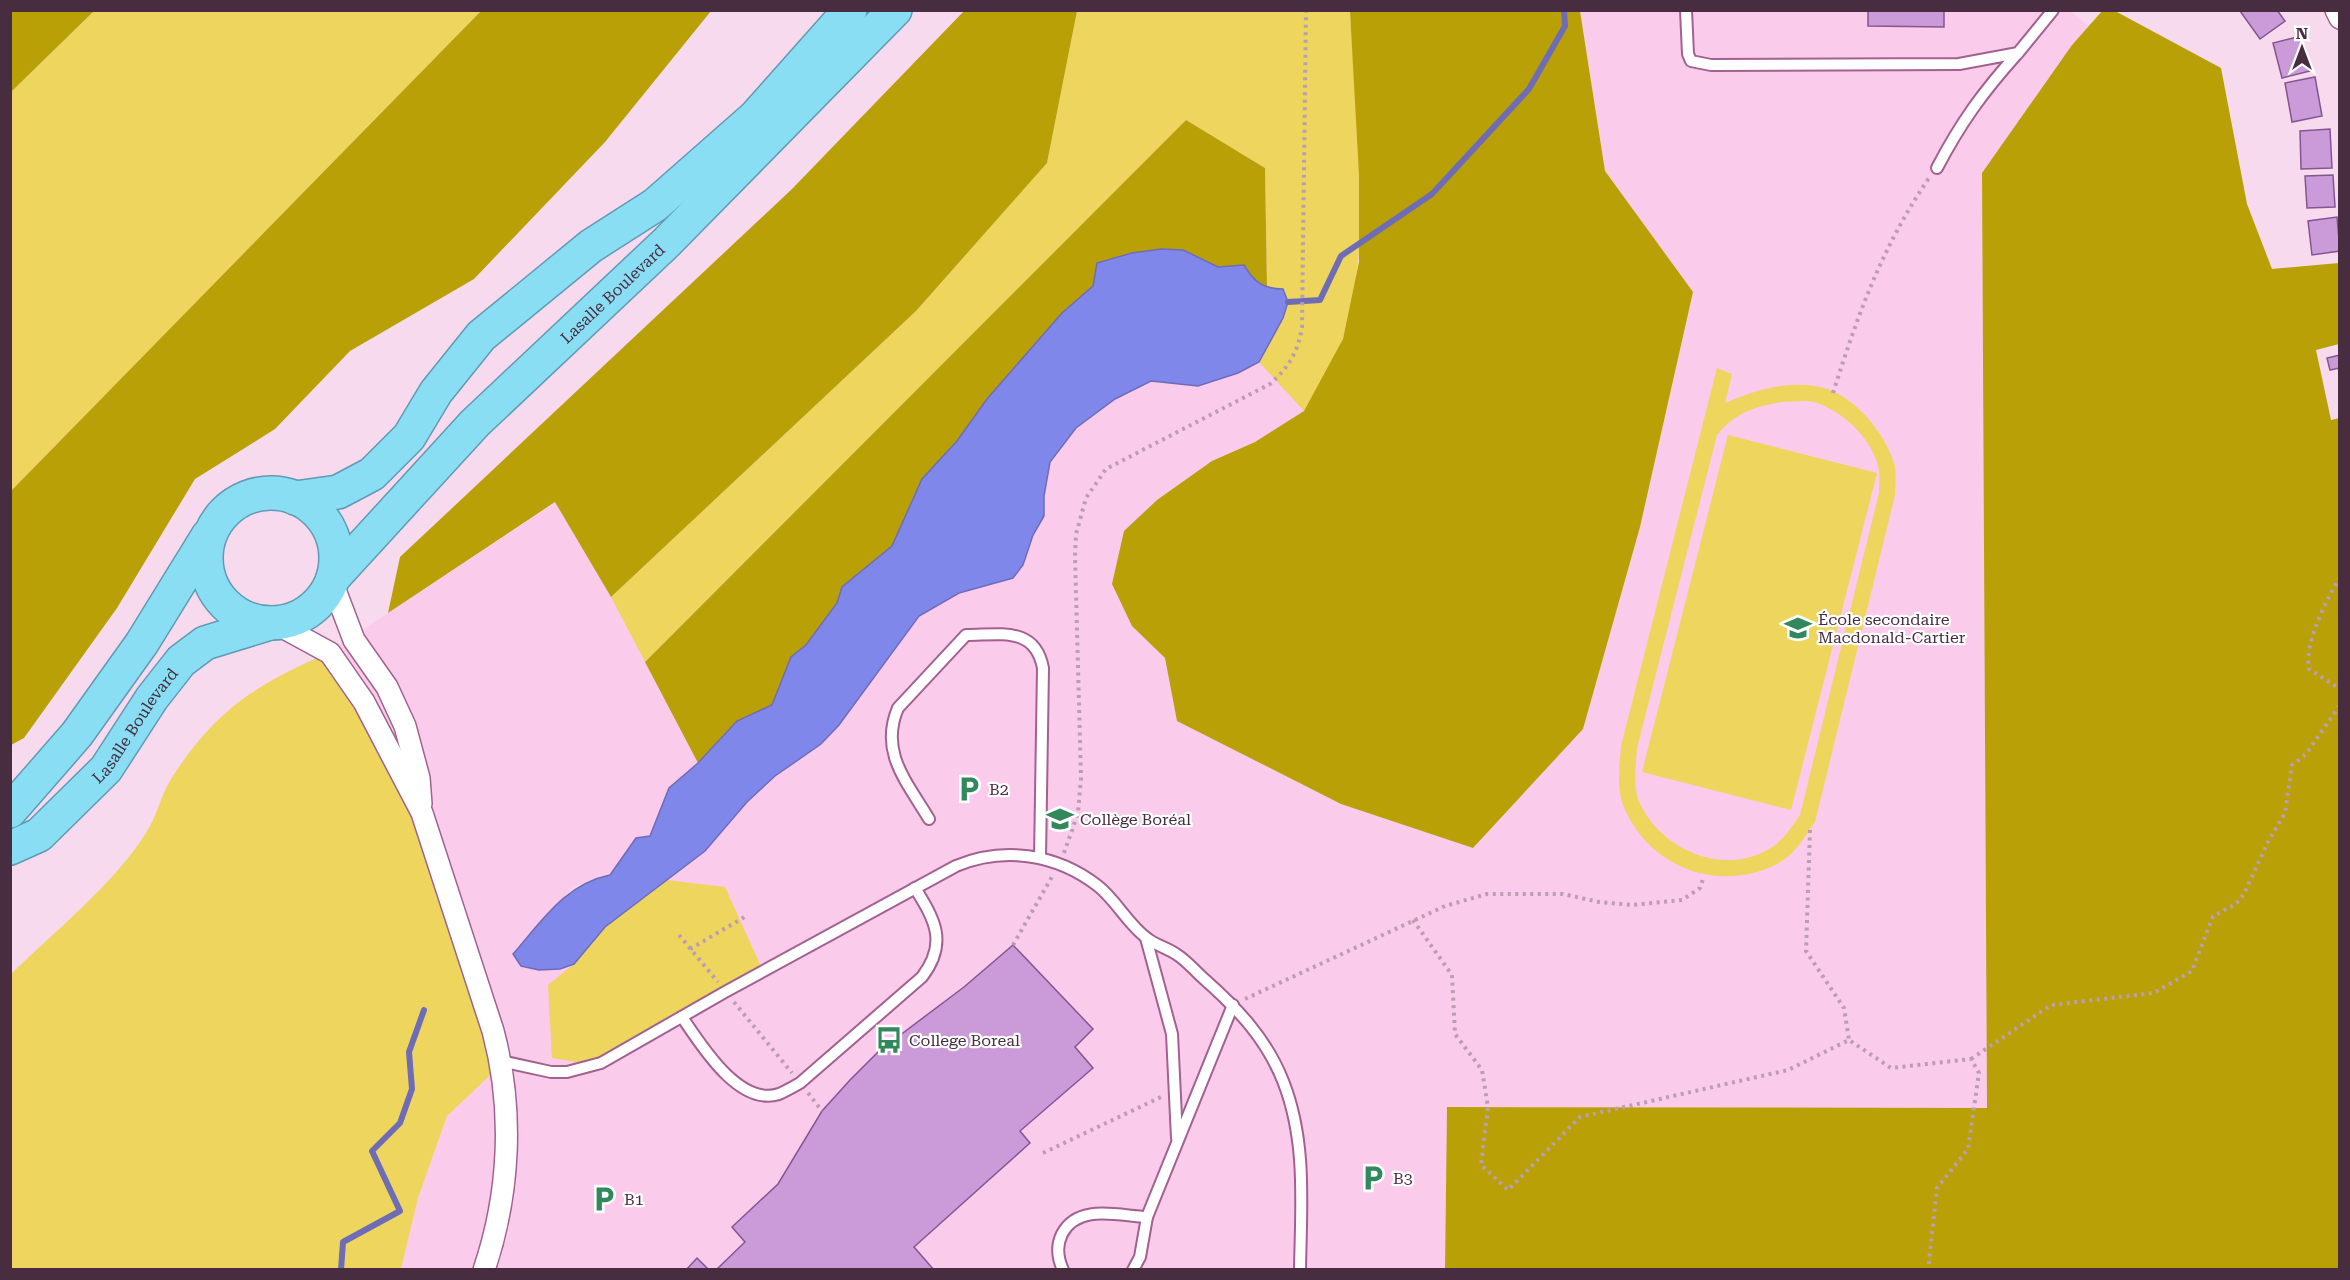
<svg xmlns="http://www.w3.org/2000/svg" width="2350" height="1280" font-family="'Roboto Serif',serif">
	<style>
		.built { fill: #fbcbeb }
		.green { fill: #edd55e; fill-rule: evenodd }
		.forest { fill: #b8a006 }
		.water { fill: #8087ea; stroke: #6f6cb7; stroke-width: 1.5 }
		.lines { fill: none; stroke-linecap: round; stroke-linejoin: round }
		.stream { stroke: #6f6cb7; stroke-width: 6 }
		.building { fill: #cb9ad9; stroke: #845691; stroke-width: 1.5 }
		.service-casing { stroke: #a2618f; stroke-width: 14 }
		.minor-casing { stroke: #a2618f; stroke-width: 24 }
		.trunk-casing { stroke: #609ab4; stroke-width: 36 }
		.path { stroke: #bb9eb1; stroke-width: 4; stroke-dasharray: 3 4.5; stroke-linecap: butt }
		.service { stroke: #fff; stroke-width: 10 }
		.minor { stroke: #fff; stroke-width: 21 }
		.trunk { stroke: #8adef4; stroke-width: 33 }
		.labels { text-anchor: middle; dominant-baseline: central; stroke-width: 4.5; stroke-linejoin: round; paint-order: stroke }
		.street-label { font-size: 16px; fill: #482c40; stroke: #fff }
		.poi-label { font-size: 16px; fill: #482c40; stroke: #fff; text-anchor: start }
	</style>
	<rect width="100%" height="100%" fill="#f7daed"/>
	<!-- built -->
	<polygon class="built" points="2070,10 2088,26 2072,45 1982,173 1987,1108 1447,1107 1445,1269 401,1269 418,1198 447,1116 503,1062 328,653 556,502 611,597 698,763 669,788 650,837 636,839 610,875 592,879 571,889 513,954 589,945 605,927 705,851 747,802 775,776 821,744 839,725 919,616 959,593 993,585 1023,565 1033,535 1043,516 1044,496 1050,462 1076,428 1115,399 1151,381 1198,386 1238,373 1259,362 1304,411 1255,442 1212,461 1132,626 1165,658 1177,721 1341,804 1473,848 1583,728 1640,527 1693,293 1605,171 1580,11"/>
	<!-- green -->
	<g class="green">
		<polygon points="94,11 481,11 11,491 11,92"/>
		<path d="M1077 11H1350C1356 117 1375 234 1343 338 1335 363 1317 388 1304 411L1259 362 1283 318V289H1267L1265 168 1186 120 645 662 611 597 916 311 1047 163Z"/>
		<path d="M1717 368 1732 374 1725 403C1754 391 1783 381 1815 386 1850 390 1884 431 1894 463 1897 472 1895 486 1895 495L1815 822C1804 838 1794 856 1775 865 1716 893 1648 867 1623 805 1616 787 1620 764 1621 746ZM1781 402C1791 402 1804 400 1814 402 1842 410 1874 440 1879 470 1880 477 1879 486 1879 493L1800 815C1791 828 1783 841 1769 849 1722 877 1658 849 1638 799 1633 784 1636 764 1637 748L1717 435C1735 413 1753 407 1781 402Z"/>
		<polygon points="1728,435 1877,473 1791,810 1642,772"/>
		<path d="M328 653 380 726 503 1063 447 1116 418 1198 401 1269 11 1270V974C55 931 113 885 146 833 157 816 161 795 171 779 215 710 255 685 328 653Z"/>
		<polygon points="666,880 725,887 763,971 594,1065 552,1058 548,985 574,964 605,927"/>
	</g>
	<!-- forest -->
	<g class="forest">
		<polygon points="11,10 94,10 94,11 11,92"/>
		<polygon points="965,10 1077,11 1047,163 916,311 611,597 555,502 388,613 400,557 792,189"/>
		<polygon points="2103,10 2115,11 2221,68 2247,204 2272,269 2339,263 2339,344 2316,350 2331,420 2340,418 2339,1269 1445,1269 1447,1107 1987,1108 1982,173 2072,45"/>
		<polygon points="481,11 711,11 605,142 474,279 350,351 275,429 195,479 117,608 24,738 11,745 11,491"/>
		<polygon points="1350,11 1580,11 1605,171 1693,292 1640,527 1583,729 1473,848 1341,804 1177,721 1165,658 1132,626 1112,584 1124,531 1157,500 1212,461 1255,442 1304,411 1343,339 1359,262 1359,175"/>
		<polygon points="1186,120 1265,168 1267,289 1252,279 1244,265 1218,267 1183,250 1161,249 1132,253 1097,263 1093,286 1062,313 987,399 957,441 922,479 892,546 842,587 837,603 806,645 791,657 772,705 737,721 698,763 645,662"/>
	</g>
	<!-- water -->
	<path class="water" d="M1161 249 1183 250 1218 267 1244 265C1254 282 1263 289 1283 289L1288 302 1283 318 1259 362 1238 373 1198 386 1151 381 1115 399 1076 428 1050 462 1044 496V516L1033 535 1023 565 1013 578 959 593 919 616 839 725 821 744 775 776 747 802 705 851 605 927 574 964 560 969 539 970 521 966 513 954C542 921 565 884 610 875L636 838 650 836 669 788 698 763 737 721 772 705 791 657 806 645 837 603 842 587 892 546 922 479 957 441 987 399 1062 313 1093 286 1097 263 1132 253Z"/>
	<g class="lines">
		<!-- stream -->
		<g class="stream">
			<polyline points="1288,302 1320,300 1341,256 1432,194 1529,89 1565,26 1564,10"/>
			<polyline points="341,1270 343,1242 400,1211 372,1151 400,1123 412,1089 409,1052 424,1010"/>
		</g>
	</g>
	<!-- building -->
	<g class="building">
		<polygon points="1868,10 1944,10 1944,27 1868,26"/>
		<polygon points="2277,10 2285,21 2260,39 2240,11"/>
		<polygon points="2301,36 2310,71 2282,78 2273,43"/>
		<polygon points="2315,77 2322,116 2292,122 2285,83"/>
		<polygon points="2330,129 2332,168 2301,169 2300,131"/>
		<polygon points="2333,175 2335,207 2307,208 2305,176"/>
		<polygon points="2337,217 2340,251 2312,255 2308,221"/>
		<polygon points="2340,355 2340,368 2330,370 2327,358"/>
		<polygon points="1013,945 1093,1029 1075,1047 1093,1068 1020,1131 1030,1143 914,1247 934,1270 716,1270 745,1242 732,1227 778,1184 822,1111 850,1080 879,1051 964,987"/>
		<polygon points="697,1258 709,1270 686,1270"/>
	</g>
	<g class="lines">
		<defs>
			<g id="service">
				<polyline points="1686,10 1688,54 1691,61 1711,65 1959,64 2018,53 2053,10"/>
				<path d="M1937 168C1961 122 1983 92 2017 54"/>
				<path d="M929 819C907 782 879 752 898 708L966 635C1000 635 1035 626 1043 668L1040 858"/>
				<polyline points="1146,938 1172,1034 1177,1138"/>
				<path d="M682 1017C701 1045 739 1107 779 1094 786 1091 793 1087 800 1083L922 977C948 943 935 920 915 888"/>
				<path d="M501 1061 551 1072H567L601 1063 725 992 956 866C1004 846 1057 854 1098 886 1117 901 1128 925 1148 939 1156 945 1167 948 1176 954 1186 960 1194 970 1203 978 1237 1008 1266 1038 1283 1081 1307 1141 1301 1206 1300 1270"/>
				<path d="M1063 1270C1057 1257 1056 1246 1062 1234 1078 1203 1119 1216 1147 1217"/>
				<polyline points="1133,1270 1140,1257 1147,1217 1233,1005"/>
			</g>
			<g id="minor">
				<polyline points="2336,10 2340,18"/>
				<polyline points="332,582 354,640 387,687 405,726 419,778 421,804"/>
				<path d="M275 623 330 653 364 702 422 813 493 1031C514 1109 510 1193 484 1270"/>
			</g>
			<g id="trunk">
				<circle cx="271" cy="558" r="65"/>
				<polyline points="295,498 338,492 372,474 409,437 436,392 481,336 591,246 655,205 755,117 850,10"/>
				<path id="s1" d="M333 578 475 423 666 243 895 10"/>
				<polyline points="10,811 77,734 142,643 208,536"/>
				<path id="s2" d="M10 848 39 835 106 769 152 698 181 661 205 643 270 623"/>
			</g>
		</defs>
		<!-- service casing -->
		<use href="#service" class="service-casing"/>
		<!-- minor casing -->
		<use href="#minor" class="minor-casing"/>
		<!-- trunk casing -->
		<use href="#trunk" class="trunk-casing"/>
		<!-- path -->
		<g class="path">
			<path d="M1833 393C1858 314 1882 247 1929 178"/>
			<path d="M2340 577C2326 600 2304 644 2309 669L2340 689"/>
			<polyline points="1810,830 1806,951 1844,1008 1849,1040"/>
			<path d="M1064 853 1078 813 1081 778 1075 556 1076 534 1086 498 1106 469 1270 384C1289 367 1298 352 1302 327L1306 10"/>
			<polyline points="1413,920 1452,975 1455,1034 1482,1070 1488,1107 1481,1165 1508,1190 1580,1117 1788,1070 1849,1040 1891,1068 1971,1059 1979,1073 1968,1149 1937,1188 1928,1270"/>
			<polyline points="679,935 718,982"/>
			<polyline points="1013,945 1053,875"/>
			<polyline points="690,949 748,915"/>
			<polyline points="1245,999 1445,906 1487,894 1563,894 1599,902 1632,905 1682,900 1700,888 1704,876"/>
			<polyline points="734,1002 792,1073"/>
			<polyline points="1971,1059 2051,1005 2154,993 2192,971 2213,916 2236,904 2244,894 2268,842 2285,813 2292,765 2306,754 2340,705"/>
			<polyline points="808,1093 822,1111"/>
			<polyline points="1043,1153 1161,1097"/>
		</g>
		<!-- service -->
		<use href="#service" class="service"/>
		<!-- minor -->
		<use href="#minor" class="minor"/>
		<!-- trunk -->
		<use href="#trunk" class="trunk"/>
	</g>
	<!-- icons -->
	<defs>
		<symbol id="school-bare" viewBox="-9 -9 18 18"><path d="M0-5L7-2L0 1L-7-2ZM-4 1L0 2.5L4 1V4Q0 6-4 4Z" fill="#31885d" stroke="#fff" stroke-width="2.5" paint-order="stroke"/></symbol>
		<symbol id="parking-bare" viewBox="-9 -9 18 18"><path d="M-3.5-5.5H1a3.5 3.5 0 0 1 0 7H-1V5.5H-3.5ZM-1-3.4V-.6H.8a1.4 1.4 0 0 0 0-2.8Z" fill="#31885d" stroke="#fff" stroke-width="2.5" paint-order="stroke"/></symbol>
		<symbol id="university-bare" viewBox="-9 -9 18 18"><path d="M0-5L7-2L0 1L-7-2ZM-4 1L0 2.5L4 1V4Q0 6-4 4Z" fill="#31885d" stroke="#fff" stroke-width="2.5" paint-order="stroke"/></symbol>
		<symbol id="bus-bare" viewBox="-9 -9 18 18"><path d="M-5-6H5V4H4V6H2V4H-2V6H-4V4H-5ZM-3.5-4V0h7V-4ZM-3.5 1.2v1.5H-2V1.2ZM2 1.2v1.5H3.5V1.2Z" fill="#31885d" stroke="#fff" stroke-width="2.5" paint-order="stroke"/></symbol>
	</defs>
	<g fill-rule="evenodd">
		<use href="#school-bare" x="1779" y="609" width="38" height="38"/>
		<use href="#parking-bare" x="950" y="770" width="38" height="38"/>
		<use href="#university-bare" x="1041" y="800" width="38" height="38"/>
		<use href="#bus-bare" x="870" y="1021" width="38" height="38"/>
		<use href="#parking-bare" x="1354" y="1159" width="38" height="38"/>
		<use href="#parking-bare" x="585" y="1180" width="38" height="38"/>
	</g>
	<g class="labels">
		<!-- street labels -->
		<g class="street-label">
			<text stroke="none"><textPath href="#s1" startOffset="399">Lasalle Boulevard</textPath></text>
			<text stroke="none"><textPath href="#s2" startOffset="178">Lasalle Boulevard</textPath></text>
		</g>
		<!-- poi labels -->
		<g class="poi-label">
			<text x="1818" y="619">École secondaire<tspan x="1818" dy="18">Macdonald-Cartier</tspan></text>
			<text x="989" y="789">B2</text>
			<text x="1080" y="819">Collège Boréal</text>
			<text x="909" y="1040">College Boreal</text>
			<text x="1393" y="1178">B3</text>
			<text x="624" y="1199">B1</text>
		</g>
	</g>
	<!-- border -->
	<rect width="2350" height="1280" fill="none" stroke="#482c40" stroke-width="24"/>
	<!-- north arrow -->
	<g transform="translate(2302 48)" stroke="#ffffff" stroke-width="4.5" paint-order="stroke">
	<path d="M0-4.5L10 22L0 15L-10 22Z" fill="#482c40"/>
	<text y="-9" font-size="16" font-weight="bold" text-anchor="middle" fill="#482c40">N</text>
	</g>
</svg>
